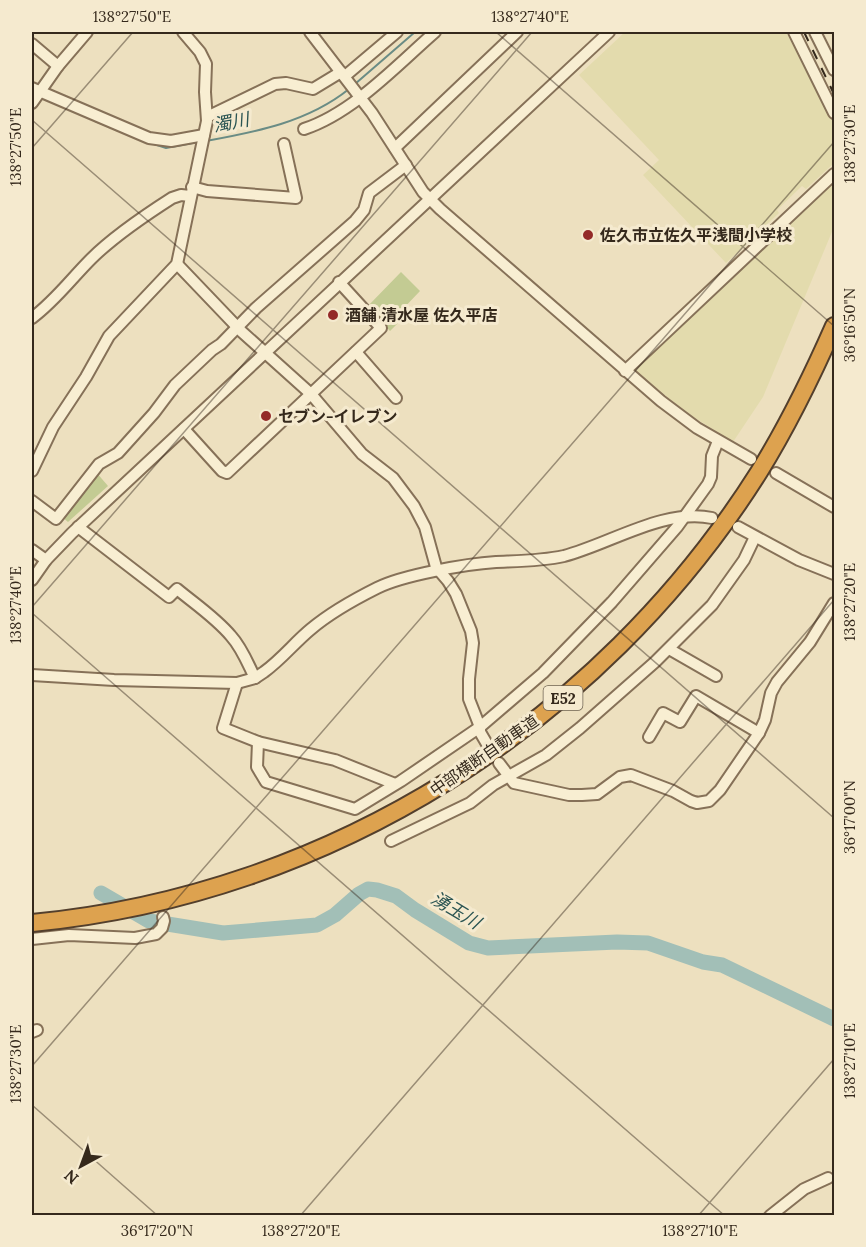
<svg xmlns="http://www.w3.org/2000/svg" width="866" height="1247" font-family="Lora,'Noto Sans JP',serif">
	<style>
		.farmland { fill: #e3dbad }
		.green { fill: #c3cb93 }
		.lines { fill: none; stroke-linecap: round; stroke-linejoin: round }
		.stream { stroke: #6a8c85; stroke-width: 2 }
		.river { stroke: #a2bfb7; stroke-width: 15 }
		.minor-casing { stroke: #867158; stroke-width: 14 }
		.highway-casing { stroke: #533f2c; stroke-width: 20 }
		.minor { stroke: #f8eed2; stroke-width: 10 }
		.highway { stroke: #dda24f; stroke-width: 16 }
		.rail { stroke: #35291c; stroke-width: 2; stroke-dasharray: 10 10; stroke-linecap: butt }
		.ticks { fill: none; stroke: #35291c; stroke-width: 1.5; stroke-opacity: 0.45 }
		.poi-dot { fill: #942a28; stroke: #f5eacf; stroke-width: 2 }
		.labels { text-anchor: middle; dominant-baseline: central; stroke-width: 6; stroke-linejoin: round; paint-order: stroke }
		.shield { fill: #f5eacf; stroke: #6f6352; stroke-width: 1.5 }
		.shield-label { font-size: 15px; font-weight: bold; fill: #35291c }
		.poi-label { font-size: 16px; font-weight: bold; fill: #35291c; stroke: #f5eacf; text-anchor: start }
		.street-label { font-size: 16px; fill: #35291c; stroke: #f5eacf }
		.water-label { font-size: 18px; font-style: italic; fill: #2b5553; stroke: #f5eacf }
		.neatline { fill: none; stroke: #35291c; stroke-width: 2 }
		.ticks-label { font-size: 15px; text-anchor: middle; fill: #35291c }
	</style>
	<rect width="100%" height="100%" fill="#ede0bf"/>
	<!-- farmland -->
	<g class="farmland">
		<polygon points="625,32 786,32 834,122 834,163 806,189 802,186 777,210 779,213 726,263 643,175 659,160 579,75"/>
		<polygon points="834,179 834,227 763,397 733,442 684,411 634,369"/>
	</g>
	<!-- green -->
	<g class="green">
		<polygon points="401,272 420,291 400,312 404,317 390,331 367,307"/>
		<polygon points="96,472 108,486 68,522 62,517"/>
	</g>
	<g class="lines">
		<!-- stream -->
		<g class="stream">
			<polyline points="355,84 415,32"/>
			<polyline points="95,121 137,138"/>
			<path d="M206 141C256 132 308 122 349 89"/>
			<polyline points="154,144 166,148 198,142"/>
		</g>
		<!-- river -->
		<polyline class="river" points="101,893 149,921 223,933 317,925 335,915 359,894 368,889 377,890 396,896 415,910 469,943 488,948 617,942 648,943 703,962 722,965 834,1019"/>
		<defs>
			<g id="minor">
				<polyline points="310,32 372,113 423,192 440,209 661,401 697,428 751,459"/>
				<polyline points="794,32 834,113"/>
				<polyline points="815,32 834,70"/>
				<polyline points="32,44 58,66 87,32"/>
				<polyline points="345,76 397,32"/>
				<polyline points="32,88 149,138 171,141 204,135"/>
				<polyline points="32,103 58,66"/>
				<polyline points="207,117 275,84 286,83 313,89 341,72"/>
				<path d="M304 129C353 113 397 65 435 32"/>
				<polyline points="395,148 517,32"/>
				<polyline points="192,187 207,191 296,198 284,144"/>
				<polyline points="177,264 242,332 311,394 362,454 393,478 414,506 425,527 436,567 448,581 456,594 471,631 473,643 469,679 469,699 480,727 480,732 487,744"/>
				<path d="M32 318C55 301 71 279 91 259 112 238 147 214 172 198L181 195 190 196"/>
				<polyline points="356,352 396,398"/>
				<polyline points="625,371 834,174"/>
				<polyline points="184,429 222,471 227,473 381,328 339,282"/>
				<polyline points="32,471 53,427 86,377 109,336 177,264 207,121 205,92 206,64 200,52 183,32"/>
				<polyline points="776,473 834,507"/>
				<polyline points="32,501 56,519 99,464 118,453 154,413 175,385 212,350 221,344 256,308 355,221 364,210 369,193 406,165"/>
				<path d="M78 527 169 597 177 589C195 604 216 618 231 636 242 648 248 664 255 678"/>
				<polyline points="738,527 799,560 834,574"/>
				<polyline points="32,550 46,560"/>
				<polyline points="32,580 46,560 72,533 609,32"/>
				<polyline points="669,649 716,676"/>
				<path d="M32 675 114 680 237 683 255 678 264 672C282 659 295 642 311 629 330 613 355 599 377 588 403 575 466 564 496 562 519 561 542 561 564 556 610 544 664 508 712 518"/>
				<polyline points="237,683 223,728 258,742 335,760 395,784"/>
				<polyline points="649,737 663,713 680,722 696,696 759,733"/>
				<polyline points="258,742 257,767 266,782 355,809 401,781 480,727 543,673 612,602 677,527 708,484 711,477 712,456 718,441"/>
				<polyline points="499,763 514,783 569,795 582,795 597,794 620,777 631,775 673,791 691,801 697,803 709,801 720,790 759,733 765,720 771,693 777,682 810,642 834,603"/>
				<polyline points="391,841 470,803 493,785 546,755 580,728 655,662 712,605 744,560 755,537"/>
				<polyline points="32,939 69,935 135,938 156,934 162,928 164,921 163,917"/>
				<polyline points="32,1032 37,1030"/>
				<polyline points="770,1216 804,1189 828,1178"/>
			</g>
			<path id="highway" d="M32 923C329 895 600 724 759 472 788 425 812 376 834 326"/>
		</defs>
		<!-- minor casing -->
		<use href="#minor" class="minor-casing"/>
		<!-- highway casing -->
		<use href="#highway" class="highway-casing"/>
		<!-- minor -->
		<use href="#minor" class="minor"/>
		<!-- highway -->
		<use href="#highway" class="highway"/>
		<!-- rail -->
		<polyline class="rail" points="804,32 834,94"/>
	</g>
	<!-- ticks -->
	<path class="ticks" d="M496 32 834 326M32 120 834 818M32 148 133 32M32 607 532 32M32 613 725 1216M32 1066 834 142M32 1105 158 1216M300 1216 834 600M698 1216 834 1059"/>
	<!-- markers -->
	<g class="poi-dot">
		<circle cx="588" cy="235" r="6"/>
		<circle cx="333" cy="315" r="6"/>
		<circle cx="266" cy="416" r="6"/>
	</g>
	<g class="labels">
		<!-- shield labels -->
		<rect class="shield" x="543.5" y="686" width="39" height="24" rx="4.5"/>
		<g class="shield-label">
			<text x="563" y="698">E52</text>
		</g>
		<!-- poi labels -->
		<g class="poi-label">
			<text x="600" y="235">佐久市立佐久平浅間小学校</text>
			<text x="345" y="315">酒舗 清水屋 佐久平店</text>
			<text x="278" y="416">セブン-イレブン</text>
		</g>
		<!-- street labels -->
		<g class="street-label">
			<text transform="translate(484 755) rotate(-35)">中部横断自動車道</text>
		</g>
		<!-- water labels -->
		<g class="water-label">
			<text transform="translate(231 122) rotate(-11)">濁川</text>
			<text transform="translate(456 910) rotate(31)">湧玉川</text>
		</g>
	</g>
	<!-- border -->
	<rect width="866" height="1247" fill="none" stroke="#f5eacf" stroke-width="66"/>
	<!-- north arrow -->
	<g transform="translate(81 1166) rotate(221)" stroke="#f5eacf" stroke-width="4.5" paint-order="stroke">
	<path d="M0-4.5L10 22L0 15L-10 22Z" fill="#35291c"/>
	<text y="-9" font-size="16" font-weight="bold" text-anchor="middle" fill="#35291c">N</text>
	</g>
	<rect x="33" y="33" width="800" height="1181" class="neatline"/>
	<g class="ticks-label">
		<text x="132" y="22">138°27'50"E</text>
		<text x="530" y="22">138°27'40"E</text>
		<text transform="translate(850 144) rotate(-90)" y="5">138°27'30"E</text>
		<text transform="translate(16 147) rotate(-90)" y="5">138°27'50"E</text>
		<text transform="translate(850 325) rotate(-90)" y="5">36°16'50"N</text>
		<text transform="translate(850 602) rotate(-90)" y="5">138°27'20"E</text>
		<text transform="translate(16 605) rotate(-90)" y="5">138°27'40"E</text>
		<text transform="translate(850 817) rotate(-90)" y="5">36°17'00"N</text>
		<text transform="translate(850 1061) rotate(-90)" y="5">138°27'10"E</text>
		<text transform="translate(16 1064) rotate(-90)" y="5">138°27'30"E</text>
		<text x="157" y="1236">36°17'20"N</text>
		<text x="301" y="1236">138°27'20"E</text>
		<text x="700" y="1236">138°27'10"E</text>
	</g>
</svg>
